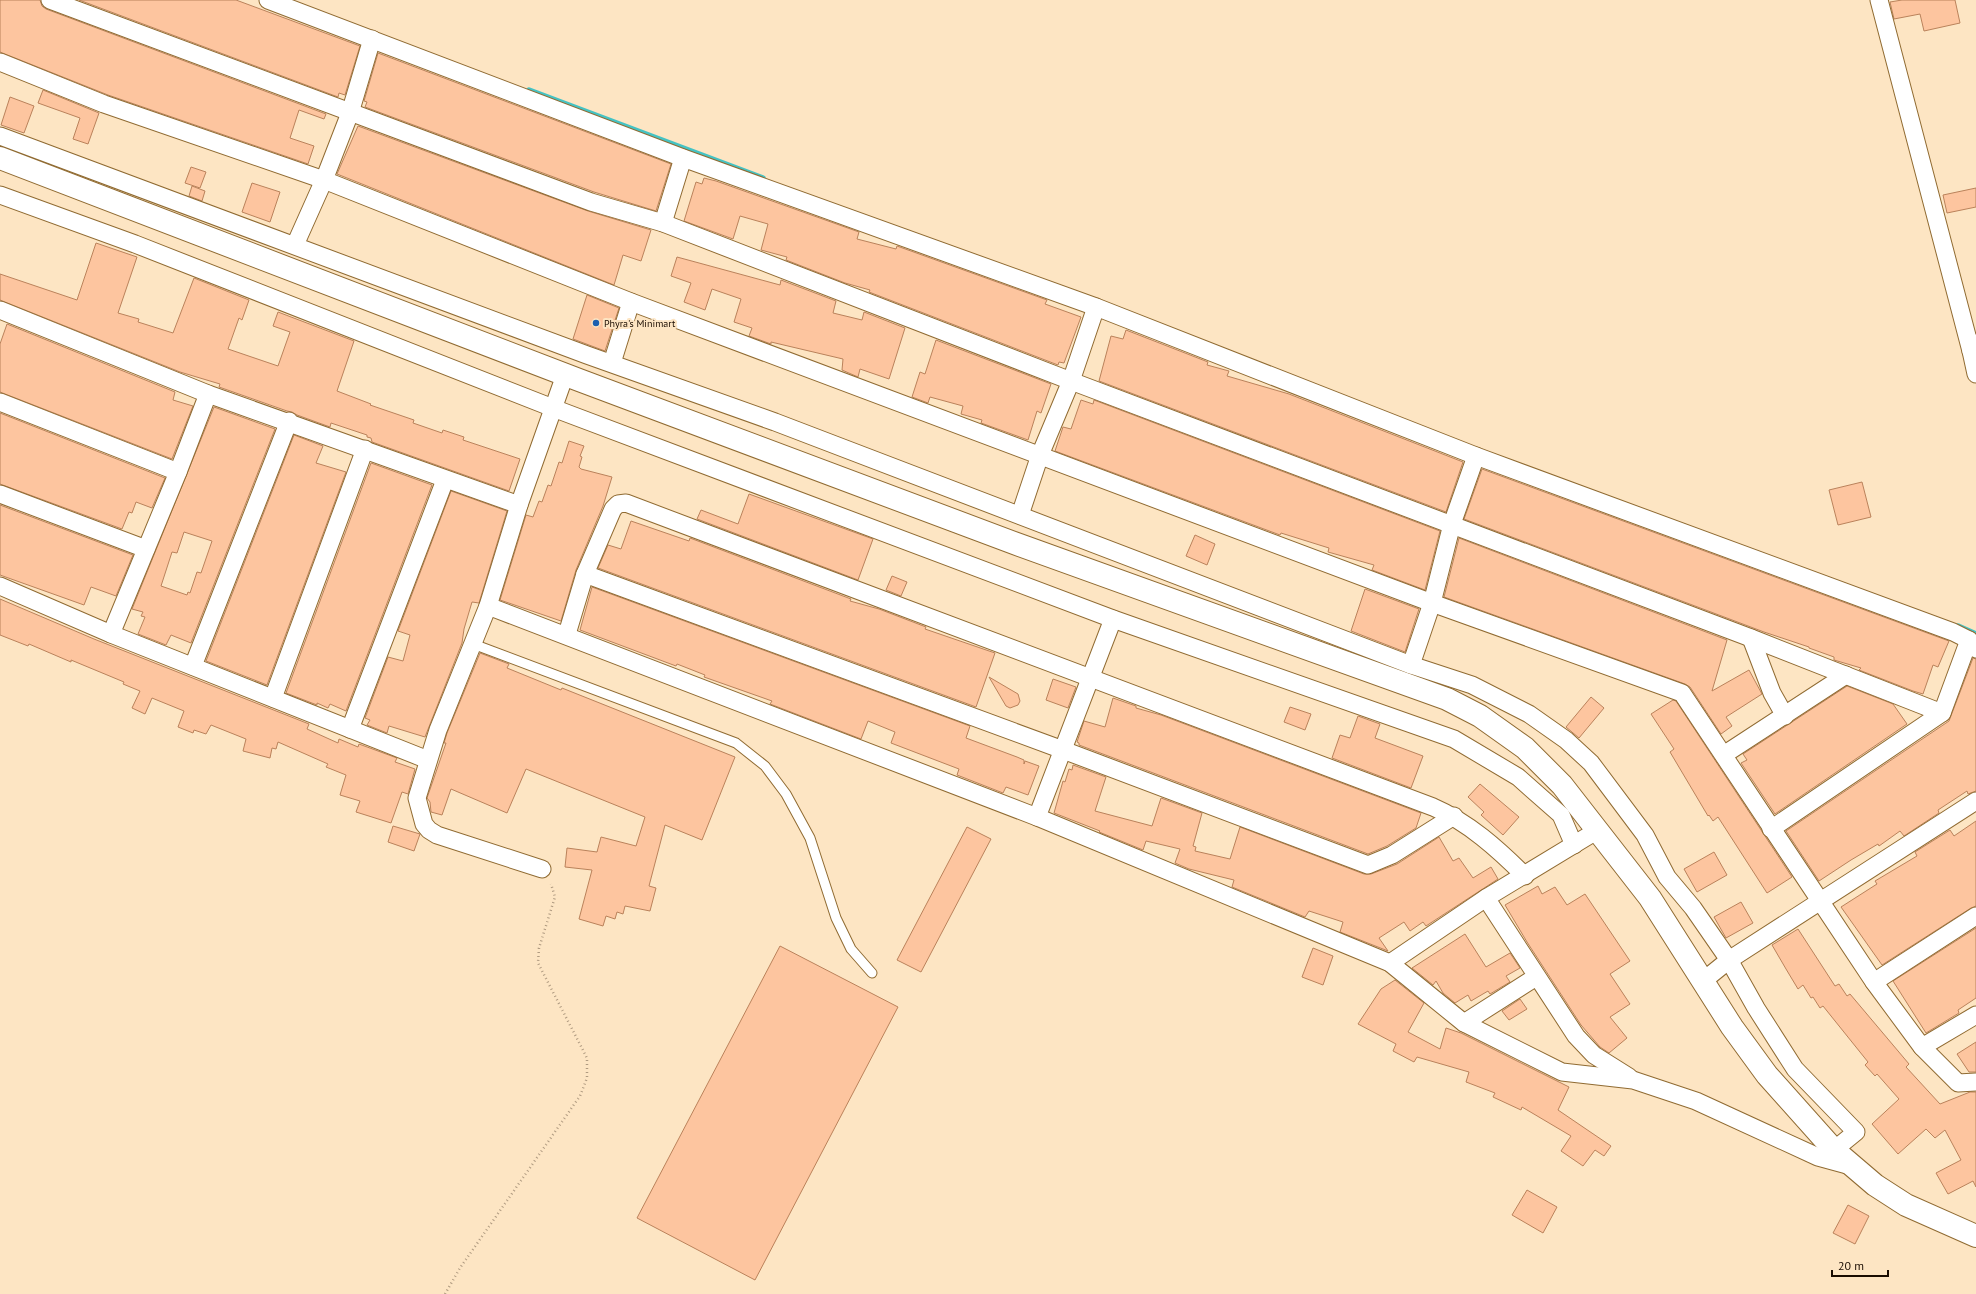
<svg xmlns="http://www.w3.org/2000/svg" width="1976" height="1294" font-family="'PT Sans',sans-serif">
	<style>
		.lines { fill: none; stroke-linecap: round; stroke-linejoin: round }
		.stream { stroke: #45c3c4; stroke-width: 5.5 }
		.building { fill: #fdc59f; stroke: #ba825b; fill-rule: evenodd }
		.service-casing { stroke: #906b32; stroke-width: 11 }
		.minor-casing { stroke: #906b32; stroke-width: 19 }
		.tertiary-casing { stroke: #906b32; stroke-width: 24 }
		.path { stroke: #b09b81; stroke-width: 2.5; stroke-dasharray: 1 3; stroke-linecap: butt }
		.service { stroke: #fff; stroke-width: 9 }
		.minor { stroke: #fff; stroke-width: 17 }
		.tertiary { stroke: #fff; stroke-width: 22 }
		.poi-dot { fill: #1c5faf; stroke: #fde5c3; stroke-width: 1.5 }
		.labels { text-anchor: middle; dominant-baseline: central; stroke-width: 4; stroke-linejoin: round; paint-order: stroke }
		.poi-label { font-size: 10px; fill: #1a0c00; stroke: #fde5c3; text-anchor: start }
	</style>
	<rect width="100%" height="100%" fill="#fde5c3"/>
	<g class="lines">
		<!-- stream -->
		<g class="stream">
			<polyline points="529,90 763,178"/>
			<polyline points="1958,626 1976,634"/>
		</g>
	</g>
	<!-- building -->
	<g class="building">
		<polygon points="0,0 40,0 42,6 46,9 326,114 324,119 299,110 290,138 314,146 308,164 108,95 0,52"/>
		<polygon points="79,0 236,0 360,46 345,95 339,93 338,97"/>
		<polygon points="1902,0 1955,0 1960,23 1924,31 1920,14 1894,19 1890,2"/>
		<polygon points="378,53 671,164 656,211 594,192 365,107 367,102 364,101"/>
		<polygon points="43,90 99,113 88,144 73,139 80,118 38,103"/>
		<polygon points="10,97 34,106 24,133 1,125"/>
		<polygon points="358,126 588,211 651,230 641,261 623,255 614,285 337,174"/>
		<polygon points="191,167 206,172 200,188 185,183"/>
		<polygon points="704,178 716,181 859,232 857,239 896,249 897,246 1047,300 1045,304 1081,317 1064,363 1059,362 1058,365 869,292 870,290 845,283 786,260 787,257 761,250 768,224 740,216 733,239 684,221 696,182 702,184"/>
		<polygon points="252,183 280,192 270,222 242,212"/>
		<polygon points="192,186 205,191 202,201 189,196"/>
		<polygon points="1976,188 1976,207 1947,213 1943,195"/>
		<polygon points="96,243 137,257 118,313 139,319 138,322 173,333 194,278 249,300 242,320 239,318 228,349 278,366 290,332 273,326 278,312 354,341 337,391 371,404 370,405 414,420 413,423 442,433 443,430 464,437 463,440 520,459 509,491 372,442 371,438 367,437 367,435 331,423 330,427 297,415 292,412 287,411 219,387 220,384 180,372 0,300 0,274 77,300"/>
		<polygon points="677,257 780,285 781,280 836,301 833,313 862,320 864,312 905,328 889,379 860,369 858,377 842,370 843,359 771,342 771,344 749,336 752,328 734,322 741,299 712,289 705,310 684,302 691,283 671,276"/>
		<polygon points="587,295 619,308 605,351 573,339"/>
		<polygon points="7,324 175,392 173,400 193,406 172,459 0,392 0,344"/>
		<polygon points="1126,330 1208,362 1207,365 1229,371 1227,376 1289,394 1463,462 1446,512 1099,381 1111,336 1123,339"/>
		<polygon points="936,340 1051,384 1041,413 1037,411 1028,440 981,423 982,420 961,414 963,406 930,397 928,403 912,397 920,372 925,374"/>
		<polygon points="1081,400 1093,404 1094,400 1440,531 1425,590 1372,570 1374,565 1328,552 1329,548 1281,533 1280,535 1055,451 1063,427 1071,429"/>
		<path d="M214 407 275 429 191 643 171 635 166 645 138 634 145 617 141 616 143 612 132 609ZM184 532 212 541 201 573 197 572 190 593 188 592 187 595 161 586 172 552 177 553Z"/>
		<polygon points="0,413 165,478 152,508 136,502 132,513 129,512 122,529 0,484"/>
		<polygon points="294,435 323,446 316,463 346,472 267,685 206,661"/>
		<polygon points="569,441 584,446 580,456 582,457 579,467 581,469 612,477 603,506 576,570 561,621 500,600 526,515 533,517 539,501 542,502 548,485 551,486 559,462 562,463"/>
		<polygon points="371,463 432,485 346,711 330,704 328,708 317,703 317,705 286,693"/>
		<polygon points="1482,469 1949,641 1938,667 1933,665 1923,694 1913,691 1859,670 1861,668 1834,660 1834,657 1809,648 1809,647 1764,632 1464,519"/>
		<polygon points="1862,482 1871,517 1838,525 1829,490"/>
		<polygon points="451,491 507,511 479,603 472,602 464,629 462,643 425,737 389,726 387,733 367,725 370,720 365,718 388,657 403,661 410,635 398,631"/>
		<polygon points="749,494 873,539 858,580 697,519 701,510 738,524"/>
		<polygon points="0,505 133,555 116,596 91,587 84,605 0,575"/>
		<polygon points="631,521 689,541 690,538 851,599 850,601 879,609 926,627 925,629 995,653 976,707 598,568 608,545 621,549"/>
		<polygon points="1195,535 1215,544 1207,565 1186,556"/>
		<polygon points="1459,538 1727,640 1712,691 1749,670 1762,694 1726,717 1732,726 1721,734 1690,687 1685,684 1444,597"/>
		<polygon points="892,576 907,582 901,596 886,590"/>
		<polygon points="592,587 970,726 966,738 1017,757 1024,760 1024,764 1025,761 1039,766 1028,795 1006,787 1003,793 957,775 959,769 891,743 895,732 868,721 861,739 770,704 772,701 704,677 705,675 677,664 676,666 580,630"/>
		<polygon points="1365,589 1419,609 1405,652 1351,631"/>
		<polygon points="0,599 94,639 309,724 307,729 338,743 339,739 358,747 359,744 397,758 395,762 415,769 408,794 402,792 391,823 356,812 360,801 340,795 346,775 326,767 328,764 278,742 276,749 272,748 270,758 243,751 246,739 211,725 206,734 194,730 193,733 178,727 184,711 152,698 145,714 132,708 140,691 123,684 124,682 71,660 71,662 29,644 28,646 0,635"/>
		<polygon points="480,653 509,664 507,668 561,690 562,688 735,757 702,840 665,825 649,886 656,888 650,911 625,906 623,914 617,912 615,919 606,916 603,926 579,919 592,870 565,867 567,848 597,852 601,837 636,846 645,817 526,769 507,813 451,789 442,815 431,812 430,802 427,798 446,743 444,743 447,733"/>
		<polygon points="1973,658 1976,659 1976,791 1968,794 1967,791 1938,810 1939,813 1904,836 1900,831 1879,846 1878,844 1851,860 1819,881 1786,831 1949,721"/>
		<polygon points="989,677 1018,694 1020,701 1018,705 1010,708 1006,706"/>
		<polygon points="1053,679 1076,687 1068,708 1046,700"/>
		<polygon points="1847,686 1893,704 1907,724 1775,814 1741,763 1747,760 1743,754"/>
		<polygon points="1591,697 1604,708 1579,738 1566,727"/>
		<polygon points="1113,698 1136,706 1136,708 1161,715 1421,813 1416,828 1387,846 1368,854 1079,745 1079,743 1077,742 1084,721 1105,727"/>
		<polygon points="1673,700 1676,701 1792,877 1767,893 1718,817 1713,821 1709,815 1708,816 1670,752 1674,749 1651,714"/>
		<polygon points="1290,707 1311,714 1305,730 1284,722"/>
		<polygon points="1358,716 1380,724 1375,738 1423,756 1411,788 1332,758 1340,735 1350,738"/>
		<polygon points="1073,765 1106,777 1095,811 1152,826 1161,798 1202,813 1193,846 1196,847 1195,851 1230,859 1240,827 1364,874 1371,874 1397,864 1439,837 1453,861 1459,858 1473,878 1491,867 1498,879 1426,926 1423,922 1410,931 1404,922 1379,938 1388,951 1340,932 1343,922 1309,911 1305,917 1232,887 1234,880 1189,869 1175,863 1180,849 1146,841 1143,850 1099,832 1100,831 1054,813 1063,781 1065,782 1069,769 1072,770"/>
		<polygon points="1480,784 1519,817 1503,835 1481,815 1484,812 1468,797"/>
		<polygon points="1976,821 1976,906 1971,908 1882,965 1841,907 1877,884 1875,881 1917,856 1915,852 1950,830 1954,836"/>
		<polygon points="393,826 420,834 414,851 388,842"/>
		<polygon points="967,827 991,839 921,972 897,960"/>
		<polygon points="1714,852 1727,875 1697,892 1684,869"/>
		<polygon points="1538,886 1542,894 1555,887 1567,905 1585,894 1630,961 1610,974 1630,1004 1610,1017 1627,1038 1609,1053 1600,1047 1581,1025 1527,942 1505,905"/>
		<polygon points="1741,902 1753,923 1726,938 1714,917"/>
		<polygon points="1976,928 1976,998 1958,1010 1959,1013 1926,1033 1893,981"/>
		<polygon points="1798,929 1835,986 1839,984 1847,996 1850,994 1909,1064 1906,1067 1940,1104 1970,1092 1976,1092 1976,1187 1973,1181 1948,1194 1936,1173 1961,1160 1945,1130 1935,1138 1926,1129 1898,1154 1872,1124 1899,1099 1877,1074 1875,1076 1865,1065 1868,1062 1823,1006 1820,1008 1813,997 1811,998 1803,985 1798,989 1786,969 1772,945"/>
		<polygon points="1465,934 1486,967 1510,953 1520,968 1506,976 1510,982 1490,994 1488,991 1471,1001 1468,995 1455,1003 1443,993 1436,981 1433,985 1412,968"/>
		<polygon points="780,946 898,1007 755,1280 637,1218"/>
		<polygon points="1313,948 1333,956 1323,985 1302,977"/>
		<polygon points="1395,980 1424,1003 1408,1032 1440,1049 1446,1028 1461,1033 1569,1087 1558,1110 1611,1146 1604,1156 1595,1150 1583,1166 1561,1151 1571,1136 1522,1107 1521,1110 1493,1097 1495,1093 1466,1082 1469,1072 1417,1057 1414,1062 1393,1051 1396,1044 1358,1024 1381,989"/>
		<polygon points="1520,999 1527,1009 1509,1020 1502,1011"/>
		<polygon points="1976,1042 1976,1072 1969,1072 1957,1054"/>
		<polygon points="1527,1190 1557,1207 1543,1233 1512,1215"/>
		<polygon points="1848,1205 1869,1216 1855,1244 1833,1233"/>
	</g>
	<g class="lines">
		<defs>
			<polyline id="service" points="473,644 736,743 765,766 786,794 810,838 836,918 851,949 872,973"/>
			<g id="minor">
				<polyline points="50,0 591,202 663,223 1071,381 1751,638 1942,713"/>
				<polyline points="268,0 683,158 1096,307 1476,456 1953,632 1969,640 1976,649"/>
				<polyline points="1879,0 1971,351"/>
				<polyline points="0,62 104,104 324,180 631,302 1432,603 1682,693 1874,982 1922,1047 1958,1083 1976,1082"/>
				<polyline points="0,136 587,355 775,422 1411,665 1472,685 1529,714 1566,740 1591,763 1645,835 1667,877 1693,908 1729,960 1756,1008 1795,1069 1856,1132 1834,1150"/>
				<polyline points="0,195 135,244 553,408 1113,619 1454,739 1518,777 1561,815 1574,845"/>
				<polyline points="663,223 683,158"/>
				<polyline points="295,245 324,180 350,113 372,39"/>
				<polyline points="0,310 208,394 519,505"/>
				<polyline points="1976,343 1971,351 1976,374"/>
				<polyline points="612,363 631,302"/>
				<polyline points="0,402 178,472"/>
				<polyline points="0,494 146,549"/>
				<polyline points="1020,515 1040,455 1071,381 1096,307"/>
				<polyline points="585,574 1063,750 1368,865 1392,855 1454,816"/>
				<polyline points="0,586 111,634 428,760"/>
				<polyline points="488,606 1037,817 1390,963 1464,1023 1562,1072 1633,1080 1696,1101 1818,1157 1851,1166"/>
				<polyline points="111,634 178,472 208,394"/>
				<path d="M567 634 585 574 613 509 618 504 626 503 1433 807C1468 822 1498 849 1525 876"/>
				<polyline points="1751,638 1772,693 1785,716"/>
				<polyline points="1411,665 1432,603 1452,524 1476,456"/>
				<polyline points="193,666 289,421"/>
				<polyline points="273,698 365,449"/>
				<polyline points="350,729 445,480"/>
				<polyline points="1725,754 1846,675"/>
				<polyline points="1037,817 1113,619"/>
				<polyline points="1771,829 1942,713 1969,640"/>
				<polyline points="542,869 437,835 429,830 424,824 417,798 438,730 488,606 519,505 565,375"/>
				<polyline points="1486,898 1576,1036 1594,1055 1629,1077"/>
				<polyline points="1390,963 1486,898 1598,830"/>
				<polyline points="1703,981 1729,960 1976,801"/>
				<polyline points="1874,982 1976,916"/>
				<polyline points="1464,1023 1536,977"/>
				<polyline points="1922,1047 1976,1015"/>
			</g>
			<polyline id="tertiary" points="0,158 579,380 1014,543 1447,699 1480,716 1525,748 1562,785 1650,898 1732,1027 1767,1075 1834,1150 1875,1185 1906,1205 1976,1236"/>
		</defs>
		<!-- service casing -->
		<use href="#service" class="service-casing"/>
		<!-- minor casing -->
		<use href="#minor" class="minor-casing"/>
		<!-- tertiary casing -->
		<use href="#tertiary" class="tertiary-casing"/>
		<!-- path -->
		<polyline class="path" points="445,1294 460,1268 580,1096 587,1078 587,1058 538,963 539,948 555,897 551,884"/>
		<!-- service -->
		<use href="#service" class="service"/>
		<!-- minor -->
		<use href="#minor" class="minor"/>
		<!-- tertiary -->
		<use href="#tertiary" class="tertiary"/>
	</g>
	<!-- markers -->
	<circle class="poi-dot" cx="596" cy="323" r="4"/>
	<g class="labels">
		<!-- poi labels -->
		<g class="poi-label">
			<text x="604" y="323">Phyra's Minimart</text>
		</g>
	</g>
	<!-- scale -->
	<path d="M1832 1270v6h56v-6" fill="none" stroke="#1a0c00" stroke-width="2"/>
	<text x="1838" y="1270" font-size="12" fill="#1a0c00" stroke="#fde5c3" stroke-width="3" paint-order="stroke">20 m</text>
</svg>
